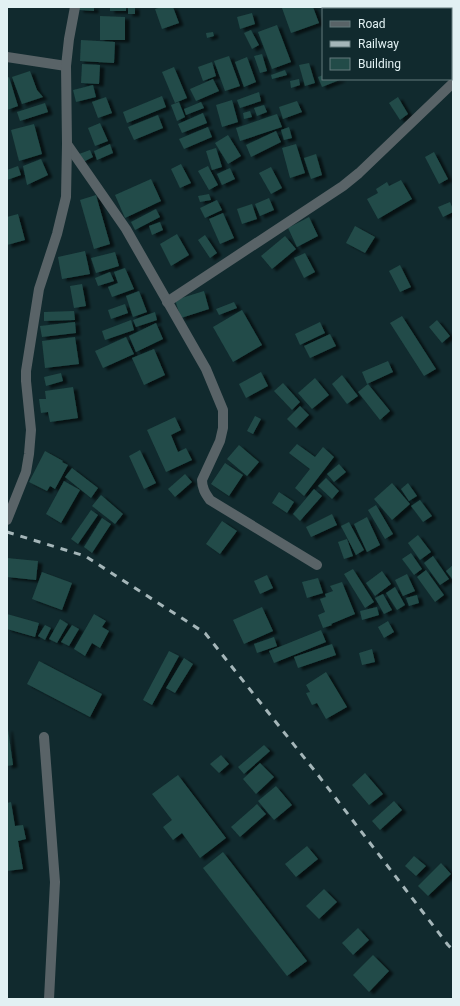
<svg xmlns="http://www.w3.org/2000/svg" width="460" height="1006" font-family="Roboto,sans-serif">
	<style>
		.building { fill: #224b48; filter: url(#shadow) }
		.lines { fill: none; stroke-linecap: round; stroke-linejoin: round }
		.minor { stroke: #596367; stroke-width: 10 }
		.rail { stroke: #a5b6b9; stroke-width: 3; stroke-dasharray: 7 7; stroke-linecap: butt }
	</style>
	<defs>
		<filter id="shadow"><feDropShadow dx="4.5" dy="2.5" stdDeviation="1" flood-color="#0009"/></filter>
	</defs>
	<rect width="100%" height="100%" fill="#112a2e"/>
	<!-- building -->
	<g class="building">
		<polygon points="79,7 94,7 94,11 79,10"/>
		<rect x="110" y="7" width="16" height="4"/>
		<rect x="128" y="7" width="7" height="7"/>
		<polygon points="162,7 173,7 179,23 162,29 155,9"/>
		<polygon points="284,7 313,7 319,23 291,33 282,8"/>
		<polygon points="430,7 437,7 439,9 427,9"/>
		<polygon points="252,13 255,24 240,29 237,17"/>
		<polygon points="100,16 125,17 125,40 100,40"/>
		<polygon points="277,25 291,62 272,69 258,32"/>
		<polygon points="251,30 259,45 252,49 244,33"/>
		<polygon points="213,32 214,36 207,38 206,33"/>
		<polygon points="81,40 115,42 114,63 80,61"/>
		<polygon points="262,54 267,71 260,73 254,56"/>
		<polygon points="229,56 240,86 225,91 214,61"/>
		<polygon points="247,57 256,82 244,87 235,62"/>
		<polygon points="212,62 216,76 203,81 198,67"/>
		<polygon points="309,63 315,83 305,86 299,65"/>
		<polygon points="82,64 100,65 99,84 81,83"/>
		<polygon points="174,67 187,98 175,103 162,72"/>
		<polygon points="285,70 287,75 272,79 271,75"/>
		<polygon points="30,71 37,90 43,97 22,104 12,77"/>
		<polygon points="323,75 323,79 342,79 322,87 318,77"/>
		<polygon points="9,77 18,106 7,110 7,78"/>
		<polygon points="213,79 219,91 196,101 190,89"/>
		<polygon points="299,79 300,85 291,88 290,81"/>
		<polygon points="93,85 96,97 76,102 73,90"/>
		<polygon points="259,92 261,101 240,108 237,100"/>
		<polygon points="162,96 166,107 127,123 123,112"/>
		<polygon points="106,97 112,113 98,118 92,102"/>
		<polygon points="398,97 408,114 400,120 389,103"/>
		<polygon points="232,100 238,122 222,127 216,105"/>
		<polygon points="297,101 302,112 283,119 279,107"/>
		<polygon points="179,102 185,117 177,121 171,105"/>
		<polygon points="201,102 204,108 186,115 184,109"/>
		<polygon points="45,103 48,112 20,121 17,112"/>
		<polygon points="264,105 267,112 257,116 254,108"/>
		<polygon points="250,111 252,117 244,119 243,113"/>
		<polygon points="203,113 207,123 182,133 178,124"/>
		<polygon points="277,114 282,127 240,141 236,128"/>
		<polygon points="158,115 163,128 134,140 128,127"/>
		<polygon points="100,123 108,141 95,146 88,128"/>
		<polygon points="34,124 42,154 19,161 11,130"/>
		<polygon points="208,127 212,137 184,149 179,139"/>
		<polygon points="289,127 292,138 284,140 281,130"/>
		<polygon points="276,131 281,142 251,157 246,145"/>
		<polygon points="228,135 241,156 228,164 215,143"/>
		<polygon points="110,144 113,153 97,160 94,151"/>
		<polygon points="296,144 305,173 290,178 282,148"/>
		<polygon points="216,148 222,167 212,170 206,151"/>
		<polygon points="90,150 93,157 83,162 79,154"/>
		<polygon points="434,152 448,179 439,184 425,157"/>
		<polygon points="316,154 322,175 311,179 304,158"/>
		<polygon points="41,159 48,175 27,185 23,166"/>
		<polygon points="181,164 191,183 180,188 171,169"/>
		<polygon points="18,166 21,175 7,180 7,170"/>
		<polygon points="208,166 218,185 209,190 198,171"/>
		<polygon points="271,167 282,188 271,194 259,173"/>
		<polygon points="230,168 235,179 222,185 217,174"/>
		<polygon points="151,179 161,201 125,218 115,195"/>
		<polygon points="401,180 412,199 378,219 367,199 378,193 376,189 387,182 389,186"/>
		<polygon points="209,194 211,200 200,202 198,196"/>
		<polygon points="96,195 110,244 94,249 80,200"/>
		<polygon points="269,198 274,210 260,216 255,204"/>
		<polygon points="217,200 222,210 205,218 200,208"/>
		<polygon points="450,202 453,209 453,212 443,217 438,207"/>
		<polygon points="252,204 257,219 242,224 237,209"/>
		<polygon points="156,209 160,217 135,230 131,222"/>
		<polygon points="223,213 234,238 220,244 209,219"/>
		<polygon points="18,214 25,240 7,245 7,217"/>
		<polygon points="309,217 318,236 297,247 288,228"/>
		<polygon points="160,222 163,230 152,235 149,226"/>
		<polygon points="355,226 375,237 365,253 346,243"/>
		<polygon points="177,234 189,255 171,266 160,244"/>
		<polygon points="205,235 217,253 210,258 198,240"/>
		<polygon points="285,236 296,249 272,269 261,256"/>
		<polygon points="85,251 90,274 62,279 58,257"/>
		<polygon points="115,252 119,266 96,273 91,258"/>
		<polygon points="305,253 315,272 304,278 294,258"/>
		<polygon points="400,265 411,287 400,292 389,271"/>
		<polygon points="125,268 134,289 112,297 108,287 118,283 114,272"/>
		<polygon points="110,272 114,281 98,286 95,278"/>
		<polygon points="82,284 86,306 74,308 70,286"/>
		<polygon points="139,291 147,312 133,317 126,296"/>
		<polygon points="204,291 209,309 181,318 175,300"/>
		<polygon points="234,302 237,308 219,315 216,309"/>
		<polygon points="125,304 128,313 111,319 108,310"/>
		<polygon points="242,310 262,345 233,362 213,327"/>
		<polygon points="74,311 75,320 44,321 44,312"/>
		<polygon points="155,312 157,320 136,327 133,320"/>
		<polygon points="402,316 436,369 424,376 390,323"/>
		<polygon points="131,320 134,330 105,340 102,331"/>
		<polygon points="437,320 450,336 442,343 429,327"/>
		<polygon points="75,322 76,333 42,337 40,326"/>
		<polygon points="320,322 325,333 300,345 295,334"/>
		<polygon points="156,323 163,339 136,352 129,336"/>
		<polygon points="330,334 336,346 310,358 304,346"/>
		<polygon points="75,337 79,364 45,368 42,341"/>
		<polygon points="126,337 134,354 103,368 95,351"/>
		<polygon points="154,349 165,375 144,385 132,358"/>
		<polygon points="388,361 393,372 367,384 362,372"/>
		<polygon points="261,372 268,386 246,398 239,384"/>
		<polygon points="61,373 63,381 46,386 44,377"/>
		<polygon points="342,375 358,396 347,404 332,384"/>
		<polygon points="315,378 329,395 312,409 298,393"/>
		<polygon points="283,383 300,402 292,410 274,391"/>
		<polygon points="368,384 390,411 380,420 358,392"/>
		<polygon points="73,387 78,418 50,422 48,412 41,413 39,399 46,399 45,391"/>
		<polygon points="300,406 309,415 296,428 287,419"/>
		<polygon points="255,416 261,419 253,434 247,431"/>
		<polygon points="175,417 181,430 171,435 178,452 186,448 192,460 166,472 147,430"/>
		<polygon points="297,444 315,457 323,447 334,457 304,496 295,488 310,469 289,453"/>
		<polygon points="239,445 259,462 247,476 227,459"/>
		<polygon points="140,450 156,483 144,489 129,456"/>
		<polygon points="45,451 63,461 62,462 68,465 55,489 50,486 47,491 29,482"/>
		<polygon points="225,463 243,475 229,496 211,484"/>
		<polygon points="339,464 346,472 334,482 327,474"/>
		<polygon points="72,468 98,488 91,498 65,477"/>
		<polygon points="185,474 192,482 175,497 168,489"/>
		<polygon points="326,478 339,491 332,499 318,486"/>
		<polygon points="64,481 80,490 61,523 46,514"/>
		<polygon points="392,483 410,504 392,520 374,499"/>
		<polygon points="408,483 417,496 409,501 401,489"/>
		<polygon points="314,489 322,496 300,521 293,514"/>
		<polygon points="279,492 294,502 287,513 272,503"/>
		<polygon points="101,495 123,514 115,524 92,506"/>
		<polygon points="420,500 432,516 423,522 411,506"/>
		<polygon points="376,505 393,534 385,539 368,510"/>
		<polygon points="91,510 98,515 78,544 71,539"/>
		<polygon points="332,514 337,525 311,537 306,527"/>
		<polygon points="367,517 380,545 367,552 354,524"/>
		<polygon points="102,518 111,524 92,553 84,547"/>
		<polygon points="222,521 237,531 220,554 206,544"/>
		<polygon points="349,522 364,550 356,555 341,526"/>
		<polygon points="418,535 431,552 420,560 408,543"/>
		<polygon points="347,539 353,556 344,559 338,542"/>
		<polygon points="411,553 422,569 414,575 402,559"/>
		<polygon points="433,556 449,579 440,585 424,563"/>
		<polygon points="7,558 38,561 36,580 7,577"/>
		<polygon points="453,565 453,580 446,571"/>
		<polygon points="353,569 374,602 365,608 344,574"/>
		<polygon points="426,570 444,595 435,602 417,577"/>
		<polygon points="382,571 391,584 375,596 366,583"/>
		<polygon points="42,572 72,583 62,610 32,599"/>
		<polygon points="407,574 415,591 403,596 395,580"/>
		<polygon points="267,575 273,588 260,594 254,581"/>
		<polygon points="318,578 323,593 307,598 302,582"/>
		<polygon points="342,582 355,614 331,624 332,625 323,628 318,615 325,612 320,599 326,597 325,594 333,591 330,586"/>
		<polygon points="395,587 405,605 397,610 386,593"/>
		<polygon points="383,594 392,610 384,614 375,598"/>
		<polygon points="417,595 419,603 409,606 406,598"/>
		<polygon points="262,607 273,631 244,644 233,620"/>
		<polygon points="377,607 379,615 362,620 360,611"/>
		<polygon points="7,614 39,623 35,637 7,629"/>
		<polygon points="94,614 106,621 102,627 109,631 100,648 92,643 85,656 74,649"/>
		<polygon points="60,619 68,624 57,643 49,639"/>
		<polygon points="388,621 394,632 384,638 378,627"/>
		<polygon points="45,625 51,628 45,640 38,636"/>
		<polygon points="72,625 79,629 69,646 61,642"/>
		<polygon points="321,630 326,642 274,663 269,651"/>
		<polygon points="274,637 277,646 257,653 254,644"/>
		<polygon points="332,644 336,655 298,668 294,657"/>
		<polygon points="372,649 375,662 362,665 359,653"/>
		<polygon points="169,651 179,656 152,705 143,700"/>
		<polygon points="184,658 193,664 175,693 166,688"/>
		<polygon points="39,661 102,694 90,717 27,684"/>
		<polygon points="326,672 347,707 326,719 317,703 312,705 306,693 310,692 306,685"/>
		<polygon points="7,729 8,729 13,765 7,766"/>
		<polygon points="264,745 270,751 244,774 238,767"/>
		<polygon points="221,755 229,764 219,773 210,764"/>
		<polygon points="260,763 274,777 256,794 243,779"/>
		<polygon points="365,773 383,794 369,805 352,785"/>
		<polygon points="178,775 226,838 200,858 182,833 173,840 163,827 172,820 152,794"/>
		<polygon points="276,786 292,805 274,820 258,801"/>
		<polygon points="394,801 402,810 380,830 372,821"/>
		<polygon points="11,802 15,826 23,825 26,839 18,841 23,869 7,871 7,803"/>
		<polygon points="257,804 266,814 240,837 231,827"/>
		<polygon points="307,846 318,859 296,877 285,864"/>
		<polygon points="223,852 307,961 287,976 203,868"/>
		<polygon points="414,856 426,866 416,876 405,866"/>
		<polygon points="441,863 451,874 428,896 418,886"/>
		<polygon points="324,889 337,902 319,919 306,906"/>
		<polygon points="358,928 369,940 353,955 342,943"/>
		<polygon points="373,955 389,971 369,992 353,975"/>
	</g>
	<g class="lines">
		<!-- minor -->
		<g class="minor">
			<polyline points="7,57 66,66"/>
			<path d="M67 144 126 229 206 369 223 410V428L220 441 202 480C202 488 205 493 210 500L317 565"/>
			<polyline points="167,302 343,186 359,173 453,83"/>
			<polyline points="7,520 26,472 29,454 31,430 26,381 26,371 39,289 57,234 66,197 67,144 66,66 69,39 75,7"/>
			<polyline points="44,737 55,882 49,999"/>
		</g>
		<!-- rail -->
		<polyline class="rail" points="7,532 85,556 205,633 318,775 448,945 453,950"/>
	</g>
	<!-- border -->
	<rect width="460" height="1006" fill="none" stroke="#e2f1f3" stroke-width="16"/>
	<!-- legend -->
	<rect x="322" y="8" width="130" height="72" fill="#112a2e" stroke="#657a7d"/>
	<rect x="330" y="21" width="20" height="6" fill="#596367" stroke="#657a7d"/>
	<text x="358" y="28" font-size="12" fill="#e2f1f3">Road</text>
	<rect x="330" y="41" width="20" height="6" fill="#a5b6b9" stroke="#657a7d"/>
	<text x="358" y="48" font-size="12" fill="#e2f1f3">Railway</text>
	<rect x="330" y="58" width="20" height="12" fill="#224b48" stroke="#657a7d"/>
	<text x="358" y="68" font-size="12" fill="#e2f1f3">Building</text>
</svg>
